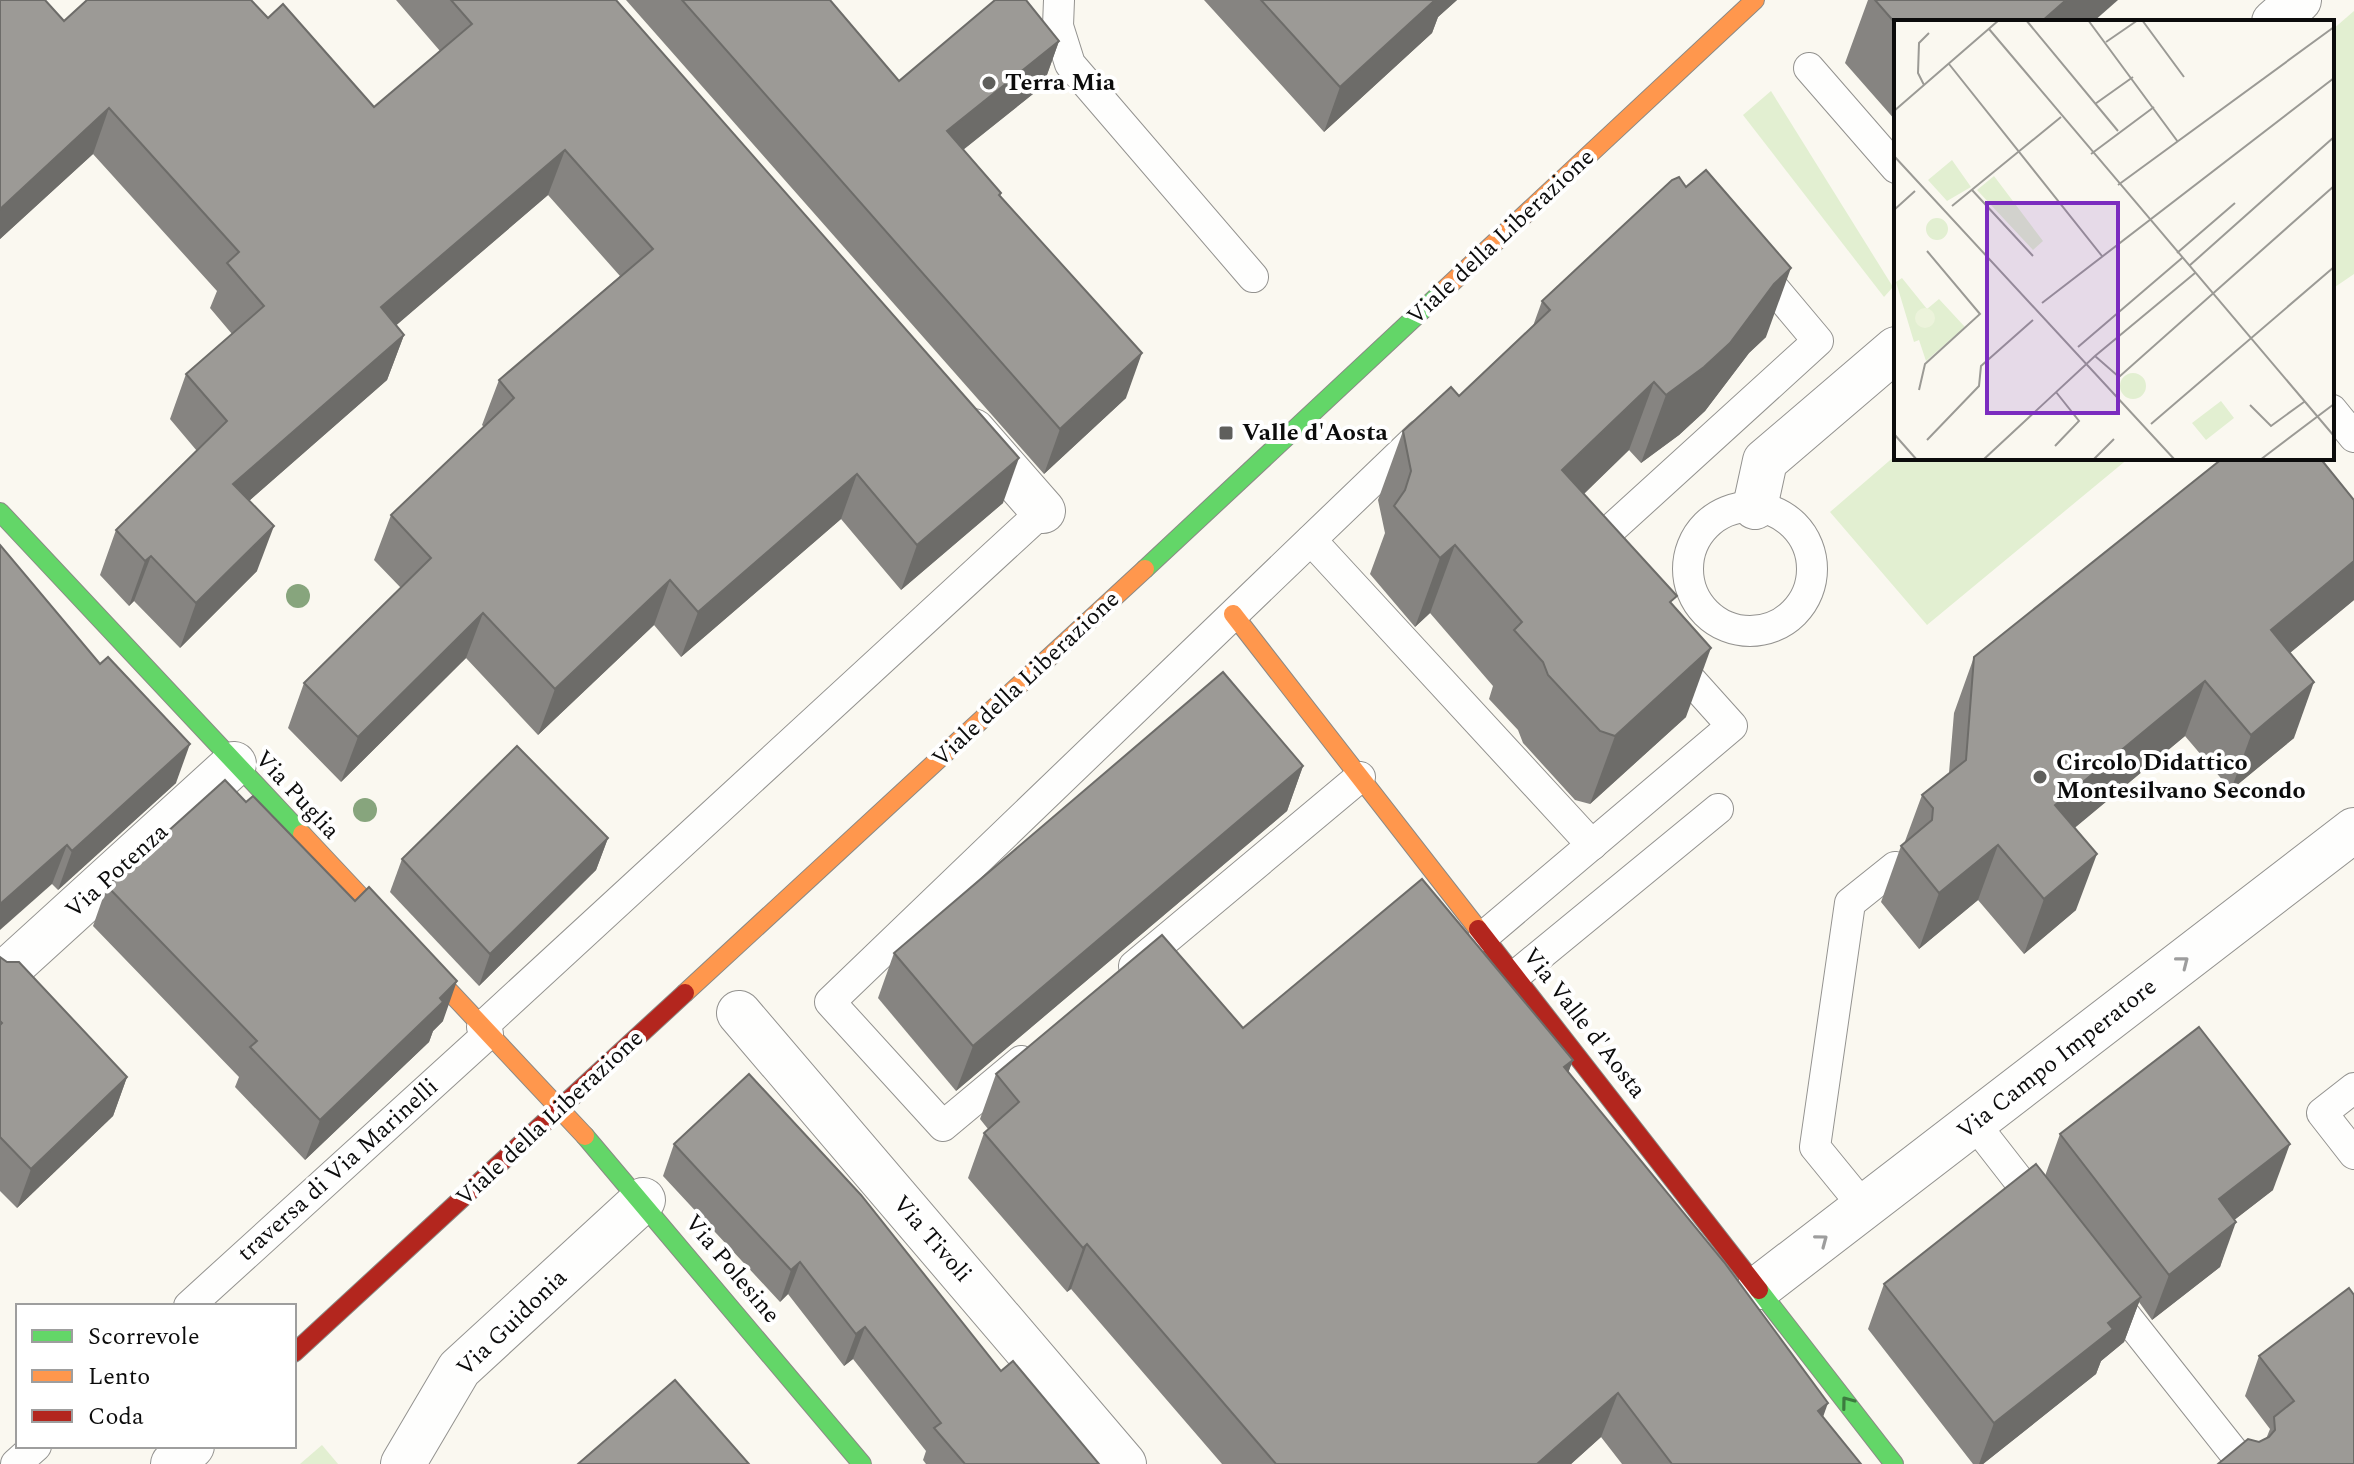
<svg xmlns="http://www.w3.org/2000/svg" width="2354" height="1464" font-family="Spectral,serif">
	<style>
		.green { fill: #e2efd1 }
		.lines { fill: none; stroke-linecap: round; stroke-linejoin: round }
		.lane-casing { stroke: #93928f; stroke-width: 32 }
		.street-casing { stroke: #93928f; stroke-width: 46 }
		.fast-casing { stroke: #8a8985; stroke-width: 20 }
		.slow-casing { stroke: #8a8985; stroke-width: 20 }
		.jam-casing { stroke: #8a8985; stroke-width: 20 }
		.lane { stroke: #fefefd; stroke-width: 30 }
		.street { stroke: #fefefd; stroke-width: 44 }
		.fast { stroke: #63d668; stroke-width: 18 }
		.slow { stroke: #ff974d; stroke-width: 18 }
		.jam { stroke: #b3261e; stroke-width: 18 }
		.tree { fill: #87a57d }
		.wall { fill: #868481 }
		.shaded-wall { fill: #6d6c69 }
		.building { fill: #9c9a96; stroke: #6d6c69; stroke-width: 2 }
		.oneway { stroke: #9d9d9d }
		.oneway2 { stroke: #3c7b3f }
		.poi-dot { fill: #5f5f5c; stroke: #fff; stroke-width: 3 }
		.labels { text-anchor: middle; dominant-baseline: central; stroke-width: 8; stroke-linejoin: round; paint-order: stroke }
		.poi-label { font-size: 24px; font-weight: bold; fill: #0c0c0c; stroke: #fff; text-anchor: start }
		.street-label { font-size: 24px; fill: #0c0c0c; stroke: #fff }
		.inset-road { fill: none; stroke: #9b9a95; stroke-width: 2 }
		.view { fill: #7b2cbf; fill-opacity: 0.15; stroke: #7b2cbf; stroke-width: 4 }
		.inset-edge { fill: none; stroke: #0c0c0c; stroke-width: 4 }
	</style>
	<rect width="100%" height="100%" fill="#faf8f0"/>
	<!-- green -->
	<g class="green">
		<polygon points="2354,11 2354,274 2332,289 2332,30"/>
		<polygon points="1771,91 1893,287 1884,297 1743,115"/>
		<polygon points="1896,455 1896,458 2129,458 1927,625 1830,512"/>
		<polygon points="322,1445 338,1464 300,1464"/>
	</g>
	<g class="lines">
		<defs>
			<g id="lane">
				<polyline points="1059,0 1058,26 1070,64 1253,277"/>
				<polyline points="1809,68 1896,168"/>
				<polyline points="2332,410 2354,437"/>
				<circle cx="1750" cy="569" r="62"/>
				<polyline points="1311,540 1592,845"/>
				<polyline points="1585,553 1818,341 1755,266"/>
				<polyline points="1484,936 1732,726 1670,657"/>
				<polyline points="1134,966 1360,777"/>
				<polyline points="1516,975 1718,809"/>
				<polyline points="482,1027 1043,511"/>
				<polyline points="1021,1061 943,1126 830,1002 1420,435"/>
				<polyline points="2354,1088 2322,1113 2354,1154"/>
				<polyline points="1974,1123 2041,1209"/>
				<polyline points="1864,1207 1815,1147 1850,903 1895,867"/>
				<polyline points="2106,1291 2243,1464"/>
				<polyline points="189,1306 488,1034"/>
				<polyline points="16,1464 36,1446"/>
			</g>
			<g id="street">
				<polyline points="2274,22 2299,0"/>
				<polyline points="973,431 1043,511"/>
				<polyline points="1755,507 1765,461 1896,349"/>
				<polyline points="0,977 234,764"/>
				<polyline points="739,1013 1124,1464"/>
				<polyline points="1760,1287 2354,830"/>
				<polyline points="173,1464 192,1446"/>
				<polyline points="403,1464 459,1369 643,1200"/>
			</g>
			<g id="fast">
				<polyline points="0,512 302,834"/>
				<polyline points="1145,569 1444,290"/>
				<polyline points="585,1136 862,1464"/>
				<polyline points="1759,1290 1894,1464"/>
			</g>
			<g id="slow">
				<polyline points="1444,290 1755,0"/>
				<polyline points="1233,614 1478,929"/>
				<polyline points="302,834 585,1136"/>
				<polyline points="685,993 1145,569"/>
			</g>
			<g id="jam">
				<polyline points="1478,929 1759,1290"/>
				<polyline points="294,1353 685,993"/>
			</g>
		</defs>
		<!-- lane casing -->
		<use href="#lane" class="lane-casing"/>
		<!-- street casing -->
		<use href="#street" class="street-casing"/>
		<!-- fast casing -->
		<use href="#fast" class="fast-casing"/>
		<!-- slow casing -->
		<use href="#slow" class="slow-casing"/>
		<!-- jam casing -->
		<use href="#jam" class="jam-casing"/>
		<!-- lane -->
		<use href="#lane" class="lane"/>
		<!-- street -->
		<use href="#street" class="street"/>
		<!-- fast -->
		<use href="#fast" class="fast"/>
		<!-- slow -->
		<use href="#slow" class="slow"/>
		<!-- jam -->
		<use href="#jam" class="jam"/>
	</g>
	<!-- trees -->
	<g class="tree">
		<circle cx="298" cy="596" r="12"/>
		<circle cx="365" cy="810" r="12"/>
	</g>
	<!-- wall -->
	<g class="wall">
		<polygon points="0,0 64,21 268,18 374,107 440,51 396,0 616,0 1003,503 901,590 841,519 681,657 654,625 538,735 466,658 341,782 288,728 304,683 401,588 374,560 391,515 484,427 482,425 499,380 620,276 548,195 396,325 404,335 387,380 249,501 257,571 180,648 134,601 129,606 100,575 116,530 197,451 170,419 186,374 232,334 210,308 217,291 93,154 0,239"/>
		<polygon points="626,0 830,0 899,81 1059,41 1043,86 963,150 1001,193 1000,197 1126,398 1044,474"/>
		<polygon points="1204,0 1457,0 1438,17 1432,33 1324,132"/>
		<polygon points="1868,0 2118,0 1896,22 1896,121 1845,63"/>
		<polygon points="1542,301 1766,337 1749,353 1705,411 1679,435 1641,463 1629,450 1584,494 1674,606 1686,717 1590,804 1575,800 1523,743 1518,730 1489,699 1493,686 1430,613 1415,627 1370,574 1385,533 1378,500 1403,431 1459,396 1533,326"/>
		<polygon points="0,545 176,783 58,890 52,884"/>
		<polygon points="2354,600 2290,653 2294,738 2231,790 2185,736 2074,828 2076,910 2024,954 1978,900 1919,949 1881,902 1901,846 1904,844 1922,795 1949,773 1954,713 1974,657"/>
		<polygon points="1303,766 1287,811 956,1091 878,998 894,953"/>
		<polygon points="608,838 596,870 479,986 390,892 402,859"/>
		<polygon points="107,886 443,1021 433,1031 429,1042 305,1160 235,1087 239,1077 93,926"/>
		<polygon points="0,957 127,1077 113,1116 17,1208 0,1191"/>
		<polygon points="1243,1028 1573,1060 1568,1072 1823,1417 1861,1464 1622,1464 1601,1437 1571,1464 1222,1464 1071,1289 1067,1292 968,1178 984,1133 988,1129 980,1119 996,1074"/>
		<polygon points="2060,1134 2273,1190 2234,1220 2220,1267 2152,1320 2139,1302 2124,1342 2101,1361 2096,1374 1983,1464 1973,1464 1868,1329 1884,1284 2045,1176"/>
		<polygon points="674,1144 1001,1371 1099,1464 926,1464 923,1460 926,1451 853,1359 844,1366 788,1294 780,1302 663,1176"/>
		<polygon points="2259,1356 2354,1464 2259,1442 2266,1439 2270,1429 2245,1396"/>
	</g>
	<!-- shaded-wall -->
	<g class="shaded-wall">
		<polygon points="1435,0 1457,0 1438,17 1432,33 1324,132 1340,87"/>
		<polygon points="2066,0 2118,0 2093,22 2041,22"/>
		<polygon points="1059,41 1043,86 930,176 947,131"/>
		<polygon points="109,108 93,154 0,239 0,209"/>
		<polygon points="565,150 548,195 364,353 381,307"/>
		<polygon points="1791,268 1766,337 1749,353 1705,411 1679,435 1641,463 1666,395 1774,284"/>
		<polygon points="404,335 387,380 217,529 233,484"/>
		<polygon points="1142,353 1126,398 1044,474 1060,429"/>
		<polygon points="1654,382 1629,450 1537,539 1562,470"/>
		<polygon points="1019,458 1003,503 901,590 917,545"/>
		<polygon points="857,474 841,519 681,657 698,612"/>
		<polygon points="274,526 257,571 180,648 196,603"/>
		<polygon points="1455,545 1430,613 1415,627 1440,558"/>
		<polygon points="151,556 134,601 129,606 145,561"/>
		<polygon points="2354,561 2354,600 2251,685 2271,630"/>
		<polygon points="670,580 654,625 538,735 555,689"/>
		<polygon points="483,613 466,658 341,782 358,737"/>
		<polygon points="1711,648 1686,717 1590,804 1615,736"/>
		<polygon points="2205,681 2185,736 2035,861 2055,805"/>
		<polygon points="2314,682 2294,738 2231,790 2251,735"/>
		<polygon points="190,744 176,783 58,890 72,851"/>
		<polygon points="1303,766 1287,811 956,1091 973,1046"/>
		<polygon points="608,838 596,870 479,986 490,954"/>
		<polygon points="67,845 52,884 0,930 0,904"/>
		<polygon points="1998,845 1978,900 1919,949 1939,893"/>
		<polygon points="2097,854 2076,910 2024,954 2044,899"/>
		<polygon points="457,981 443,1021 433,1031 429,1042 305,1160 320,1120"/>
		<polygon points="1573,1060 1556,1105 1564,1067"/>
		<polygon points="127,1077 113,1116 17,1208 31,1169"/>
		<polygon points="2290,1144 2273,1190 2202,1245 2219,1199"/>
		<polygon points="2236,1222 2220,1267 2152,1320 2169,1275"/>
		<polygon points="1087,1244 1071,1289 1067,1292 1083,1248"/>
		<polygon points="800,1262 788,1294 780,1302 791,1270"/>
		<polygon points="2141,1297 2124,1342 2101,1361 2096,1374 1983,1464 1979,1464 1994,1423 2108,1323"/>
		<polygon points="865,1327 853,1359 844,1366 856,1334"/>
		<polygon points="1618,1393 1601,1437 1571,1464 1537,1464"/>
		<polygon points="1828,1403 1812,1448 1818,1411"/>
	</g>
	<!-- building -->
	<g class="building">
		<polygon points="0,0 45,0 64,21 87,0 251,0 268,18 283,4 374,107 472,24 451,0 616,0 1019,458 917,545 857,474 698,612 670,580 555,689 483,613 358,737 304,683 431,558 391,515 514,398 499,380 653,249 565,150 381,307 404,335 233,484 274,526 196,603 151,556 145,561 116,530 227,421 186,374 264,306 227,263 239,252 109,108 0,209"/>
		<polygon points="682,0 830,0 899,81 995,0 1026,0 1059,41 947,131 1001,193 999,195 1142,353 1060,429"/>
		<polygon points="1261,0 1435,0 1340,87"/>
		<polygon points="1875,0 2066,0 2041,22 1896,22 1896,24"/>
		<polygon points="1706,170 1791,268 1774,284 1730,343 1704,367 1666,395 1654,382 1562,470 1677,596 1670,602 1711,648 1615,736 1600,731 1548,675 1543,662 1514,630 1522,622 1455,545 1440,558 1394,506 1405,490 1411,471 1403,431 1451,387 1459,396 1550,310 1542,301 1672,180 1679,177 1686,187"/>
		<polygon points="2223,458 2320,458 2354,500 2354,561 2271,630 2314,682 2251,735 2205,681 2055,805 2097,854 2044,899 1998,845 1939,893 1901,846 1932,820 1933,808 1922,795 1966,760 1974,657"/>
		<polygon points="0,545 100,664 108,657 190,744 72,851 67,845 0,904"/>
		<polygon points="1223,672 1303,766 973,1046 894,953"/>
		<polygon points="517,746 608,838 490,954 402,859"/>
		<polygon points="225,780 246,802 253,796 355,901 369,887 457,981 440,998 443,1002 320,1120 250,1047 257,1041 107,886"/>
		<polygon points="1422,879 1573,1060 1564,1067 1724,1262 1828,1403 1818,1411 1861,1464 1672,1464 1618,1393 1537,1464 1276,1464 1087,1244 1083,1248 984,1133 1019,1102 996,1074 1162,935 1243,1028"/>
		<polygon points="0,957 7,962 19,962 127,1077 31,1169 0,1137 0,1025 2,1023 0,1021"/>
		<polygon points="2199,1027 2290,1144 2219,1199 2236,1222 2169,1275 2060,1134"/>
		<polygon points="749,1074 861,1195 1001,1371 1013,1361 1099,1464 965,1464 934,1428 941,1423 865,1327 856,1334 800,1262 791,1270 674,1144"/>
		<polygon points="2036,1164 2141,1297 2108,1323 2113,1329 1994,1423 1884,1284"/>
		<polygon points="2349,1288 2354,1295 2354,1464 2218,1464 2248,1439 2259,1442 2269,1437 2275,1430 2274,1417 2294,1401 2259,1356"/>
		<polygon points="675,1380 749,1464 578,1464"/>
	</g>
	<!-- one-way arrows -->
	<defs><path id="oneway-chevron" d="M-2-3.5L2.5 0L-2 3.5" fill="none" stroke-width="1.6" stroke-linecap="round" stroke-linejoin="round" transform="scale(2)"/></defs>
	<g class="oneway">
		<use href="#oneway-chevron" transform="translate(2183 962) rotate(-38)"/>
		<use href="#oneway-chevron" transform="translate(1822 1240) rotate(-37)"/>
	</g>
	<use class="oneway2" href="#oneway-chevron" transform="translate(1847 1402) rotate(-127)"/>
	<!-- markers -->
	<g class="poi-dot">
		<circle cx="989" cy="83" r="8"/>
		<rect x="1218" y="425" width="16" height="16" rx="4"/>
		<circle cx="2040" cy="777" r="8"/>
	</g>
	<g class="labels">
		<!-- poi labels -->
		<g class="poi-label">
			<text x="1005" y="83">Terra Mia</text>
			<text x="1242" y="433">Valle d'Aosta</text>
			<text x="2056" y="763">Circolo Didattico<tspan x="2056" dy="28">Montesilvano Secondo</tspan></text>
		</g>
		<!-- street labels -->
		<g class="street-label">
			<text transform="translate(1501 237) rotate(-43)">Viale della Liberazione</text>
			<text transform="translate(1026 679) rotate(-43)">Viale della Liberazione</text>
			<text transform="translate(297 795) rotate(47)">Via Puglia</text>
			<text transform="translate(117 871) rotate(-42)">Via Potenza</text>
			<text transform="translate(1584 1023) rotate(52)">Via Valle d'Aosta</text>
			<text transform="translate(2057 1059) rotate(-38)">Via Campo Imperatore</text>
			<text transform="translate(550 1118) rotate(-43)">Viale della Liberazione</text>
			<text transform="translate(338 1170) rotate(-42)">traversa di Via Marinelli</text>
			<text transform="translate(932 1239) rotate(49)">Via Tivoli</text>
			<text transform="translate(732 1269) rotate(50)">Via Polesine</text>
			<text transform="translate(512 1323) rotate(-44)">Via Guidonia</text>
		</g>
	</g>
	<!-- overview -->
	<g transform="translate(1894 20)">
		<rect width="440" height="440" fill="#faf8f0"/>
		<path d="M58 140 77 167 53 181 34 160ZM100 156 149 221 139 230 83 170ZM32 209a11 11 0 1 1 22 0a11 11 0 1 1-22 0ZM8 258 33 289 45 279 71 307 32 341 25 320 20 322 2 262ZM226 366a13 13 0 1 1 26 0a13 13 0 1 1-26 0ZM327 381 340 398 312 420 298 403Z" fill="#e2efd1"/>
		<path d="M21 298a10 10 0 1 1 20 0a10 10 0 1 1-20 0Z" fill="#ecf3db"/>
		<path class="inset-road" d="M132 0 224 111M194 0 284 122M248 0 290 57M95 9 440 416M212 22 244 0M55 44 208 236M30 65 24 53 25 23 35 13M201 84 239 57M0 91 105 0M197 134 260 87M0 136 281 440M224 165 440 7M78 170 139 236M58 186 167 97M0 190 21 171M283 233 341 183M295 246 440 117M148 283 440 58M184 327 288 238M201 336 225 357 440 166M25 370 31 344 86 294 33 231M356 385 377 406 410 382M257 404 440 247M0 414 23 440M33 420 85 366 87 346 139 300M161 426 185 401 162 372M89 440 201 336 301 253M199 440 220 419M366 440 440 384"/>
		<path class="view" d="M93 183H224V393H93Z"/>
		<rect width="440" height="440" class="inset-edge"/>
	</g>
	<!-- legend -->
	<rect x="16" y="1304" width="280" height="144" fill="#ffffff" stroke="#9e9e9e" stroke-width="2"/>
	<rect x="32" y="1330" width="40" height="12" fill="#63d668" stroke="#9e9e9e" stroke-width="2"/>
	<text x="88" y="1344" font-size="24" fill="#0c0c0c">Scorrevole</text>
	<rect x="32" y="1370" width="40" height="12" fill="#ff974d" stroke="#9e9e9e" stroke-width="2"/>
	<text x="88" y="1384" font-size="24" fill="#0c0c0c">Lento</text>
	<rect x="32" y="1410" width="40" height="12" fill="#b3261e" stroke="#9e9e9e" stroke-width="2"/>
	<text x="88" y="1424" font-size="24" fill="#0c0c0c">Coda</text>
</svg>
